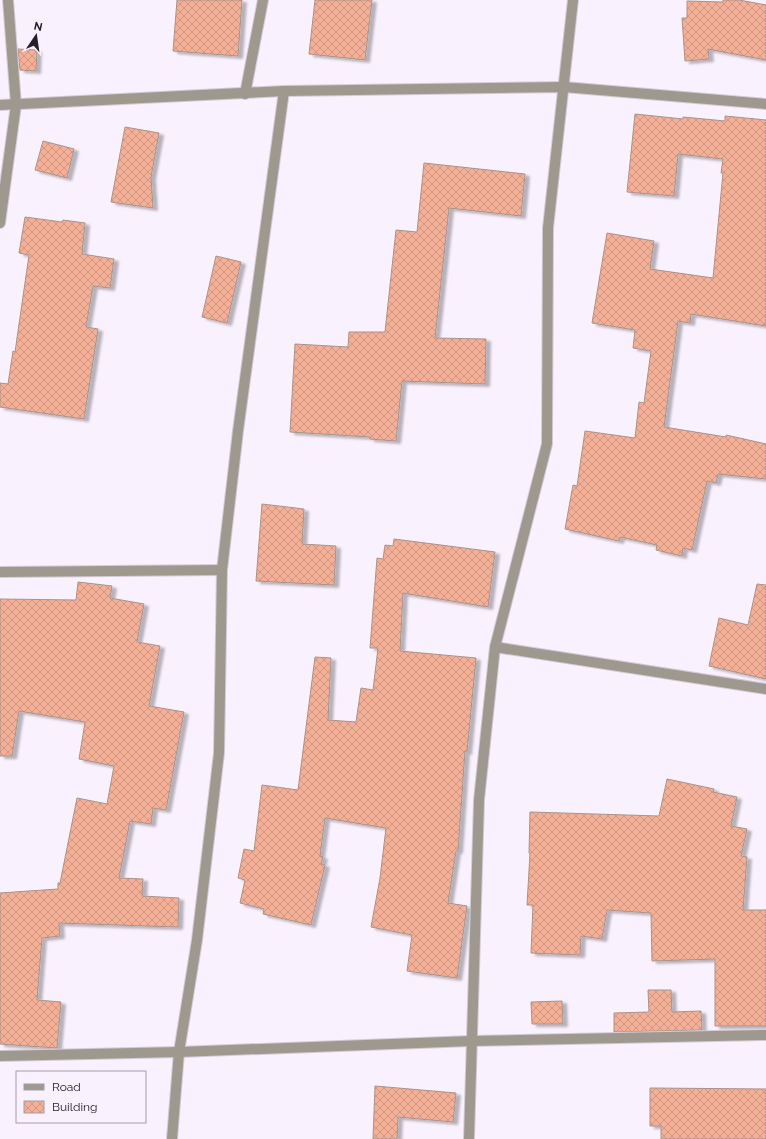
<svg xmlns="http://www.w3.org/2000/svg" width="766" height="1139" font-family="Raleway,sans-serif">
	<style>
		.building { fill: url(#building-cross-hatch); stroke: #aa9289; filter: url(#shadow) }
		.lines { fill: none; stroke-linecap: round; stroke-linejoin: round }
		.minor-casing { stroke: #d3cbd7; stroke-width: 12 }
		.minor { stroke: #9e988f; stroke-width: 10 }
	</style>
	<defs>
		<pattern id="building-cross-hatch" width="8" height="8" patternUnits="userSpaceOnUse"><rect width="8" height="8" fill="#f4b097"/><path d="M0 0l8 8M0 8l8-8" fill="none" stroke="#d19782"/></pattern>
		<filter id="shadow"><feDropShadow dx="4.5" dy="2.5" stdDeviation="1" flood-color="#0004"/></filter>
	</defs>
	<rect width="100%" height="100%" fill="#f9f1fe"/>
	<!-- building -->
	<g class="building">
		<polygon points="177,0 242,0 238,56 173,51"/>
		<polygon points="315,0 372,0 365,60 309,54"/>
		<polygon points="723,0 739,0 766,5 766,60 708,49 709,59 685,61 682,18 687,18 687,1 723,2"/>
		<polygon points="18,49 37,50 36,71 20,70"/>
		<polygon points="635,114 683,119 683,117 725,121 725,116 766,120 766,326 691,314 690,323 678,321 664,427 726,437 726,435 766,444 766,479 718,474 716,483 707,481 692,550 683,548 682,556 656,550 657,545 620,537 619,541 565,529 573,485 577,486 585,431 635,438 639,402 644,403 651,351 633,348 635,330 592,323 607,233 654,241 650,269 713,278 723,173 721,173 723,159 678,154 674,196 627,192"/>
		<polygon points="125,127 159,133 151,177 153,208 111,202"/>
		<polygon points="43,141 74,149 67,178 35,170"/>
		<polygon points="424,163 525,174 521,216 449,208 435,338 486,339 485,384 402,381 396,441 370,439 370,437 290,432 295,344 348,347 349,332 385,332 396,230 417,232"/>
		<polygon points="25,217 62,222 63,220 85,223 82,254 114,259 110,288 93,286 86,327 98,329 84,419 0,407 0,383 8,384 13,351 15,352 29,255 19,253"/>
		<polygon points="216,256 241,262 227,323 202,317"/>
		<polygon points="262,504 304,509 302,544 336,546 334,585 256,581"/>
		<polygon points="394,539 495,552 488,607 403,593 400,651 476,658 467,752 465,751 458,851 456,851 448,903 467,906 457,978 407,971 412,935 371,927 380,878 386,828 325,818 320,856 323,857 321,864 325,865 311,925 263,914 264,909 240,903 245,880 238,878 244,849 254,851 262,785 298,790 315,657 331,658 328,720 356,722 361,688 373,690 378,648 370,648 377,558 383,559 385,545 393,546"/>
		<polygon points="78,582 112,586 110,598 144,604 137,642 160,646 149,706 184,712 166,810 153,808 151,824 130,821 119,878 143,879 142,896 179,898 178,927 59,923 60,936 42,938 37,1000 61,1002 57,1048 0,1044 0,893 58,889 58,883 60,883 77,798 107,804 114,766 79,759 85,722 19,711 12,756 0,756 0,599 76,600"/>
		<polygon points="757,584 766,585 766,679 709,666 719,618 748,625"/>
		<polygon points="667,779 714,789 713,792 737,797 731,826 747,829 741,856 747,857 743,910 766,910 766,1026 715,1026 715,959 652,961 651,913 607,910 602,939 581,936 580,955 531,953 533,905 527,905 530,853 529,853 530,812 659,816"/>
		<polygon points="648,990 671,990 672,1012 701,1011 702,1030 614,1032 614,1013 649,1012"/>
		<polygon points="562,1001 563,1024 532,1024 531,1002"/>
		<polygon points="375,1086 456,1093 453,1122 398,1117 397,1139 373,1139"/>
		<polygon points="650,1088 766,1089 766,1139 661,1139 661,1126 650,1126"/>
	</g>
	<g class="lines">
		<defs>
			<g id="minor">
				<polyline points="245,94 263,0"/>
				<polyline points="0,105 284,91 564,87 766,104"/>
				<polyline points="0,223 16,105 8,0"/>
				<polyline points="0,572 222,570"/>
				<polyline points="495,647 766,689"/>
				<polyline points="0,1056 179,1052 471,1041 766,1035"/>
				<polyline points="172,1139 179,1052 197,940 219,753 222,570 238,431 284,91"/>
				<polyline points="469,1139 479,800 495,647 547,444 548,228 573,0"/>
			</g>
		</defs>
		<!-- minor casing -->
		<use href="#minor" class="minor-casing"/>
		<!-- minor -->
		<use href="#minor" class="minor"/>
	</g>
	<!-- legend -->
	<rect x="16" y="1071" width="130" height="52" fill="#f9f1fe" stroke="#a49da8"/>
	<rect x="24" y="1084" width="20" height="6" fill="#9e988f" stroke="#a49da8"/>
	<text x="52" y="1091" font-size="12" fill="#242027">Road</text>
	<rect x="24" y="1101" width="20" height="12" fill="url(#building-cross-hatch)" stroke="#a49da8"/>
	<text x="52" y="1111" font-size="12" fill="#242027">Building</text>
	<!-- north arrow -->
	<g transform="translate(36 36) rotate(13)" stroke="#f9f1fe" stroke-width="3" paint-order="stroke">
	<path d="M0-3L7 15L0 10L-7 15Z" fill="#242027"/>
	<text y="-6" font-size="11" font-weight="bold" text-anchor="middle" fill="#242027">N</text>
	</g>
</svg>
